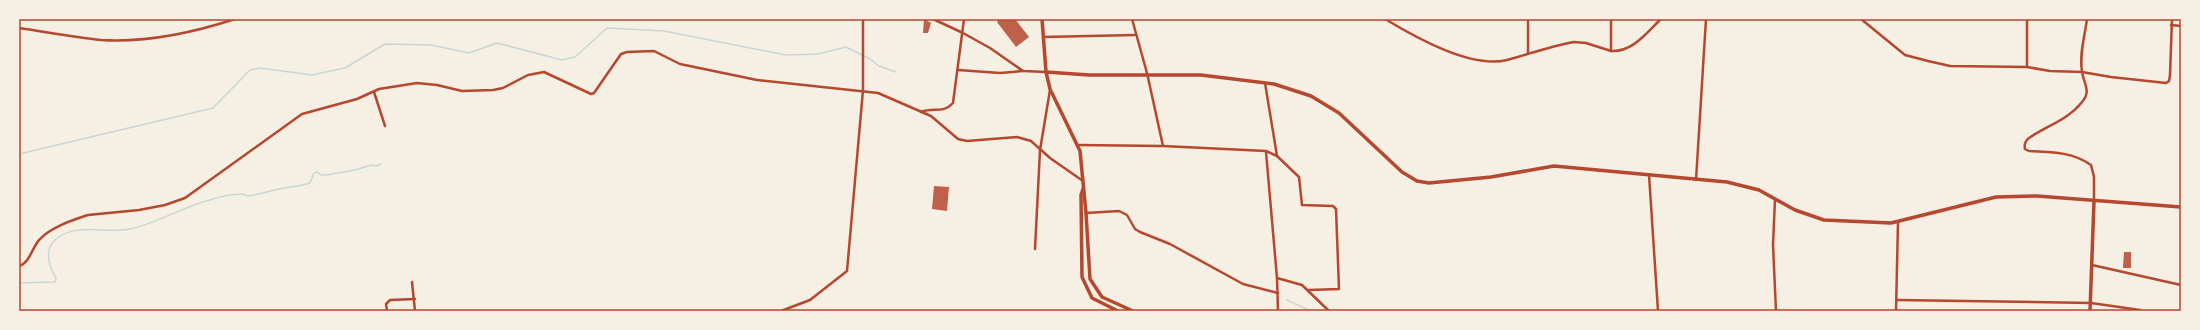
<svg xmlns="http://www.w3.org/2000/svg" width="2200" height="330" font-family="'Noto Serif',serif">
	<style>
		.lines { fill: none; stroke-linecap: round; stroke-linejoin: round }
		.stream { stroke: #c9d6d2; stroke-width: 1.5 }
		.building { fill: #bf614a }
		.minor { stroke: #b5482f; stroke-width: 2.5 }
		.secondary { stroke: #b5482f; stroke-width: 3.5 }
		.neatline { fill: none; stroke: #b5482f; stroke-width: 1.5 }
	</style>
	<rect width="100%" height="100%" fill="#f6efe4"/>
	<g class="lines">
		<!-- stream -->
		<g class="stream">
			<polyline points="19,154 213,108 250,70 260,68 312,75 345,68 385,44 431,45 469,53 497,43 562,60 575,57 607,28 664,31 786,55 818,54 846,47 870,59 879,66 896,72"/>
			<path d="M19 283 55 282 56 278C49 266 43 250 56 239 76 222 107 234 130 229 158 223 182 207 210 200 219 197 233 194 242 194 244 194 246 196 248 196 257 195 265 192 274 190 285 187 298 187 310 183L314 173 317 172 321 175H326L355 170 371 165 376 166 381 164"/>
			<polyline points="1287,300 1311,311"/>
		</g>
	</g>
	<!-- building -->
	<g class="building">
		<polygon points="924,19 931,23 928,33 923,33"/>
		<polygon points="1000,19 1015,19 1029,37 1016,47 997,22"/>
		<polygon points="934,186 949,187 947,211 932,209"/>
		<polygon points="2124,252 2131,252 2131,268 2123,268"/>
	</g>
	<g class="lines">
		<!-- minor -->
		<g class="minor">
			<polyline points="933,19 963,33 990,48 1023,71 1046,72"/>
			<polyline points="1132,19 1147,73 1163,146"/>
			<path d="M1385 19C1415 37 1471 69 1507 60 1529 54 1551 46 1574 42L1586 43 1611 51"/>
			<polyline points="1528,19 1528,53"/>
			<path d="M1611 19V51C1633 52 1646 33 1661 19"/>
			<polyline points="1861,19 1905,55 1928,61 1950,66 2027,67 2050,71 2082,72 2111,77 2166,83 2169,81 2170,75 2172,19"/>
			<path d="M2087 19C2085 35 2079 55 2082 71 2083 83 2092 91 2082 102 2068 120 2046 126 2029 138 2025 141 2024 144 2025 149L2029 151C2051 152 2073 152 2091 165L2094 177V201"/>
			<polyline points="2171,25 2181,26"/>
			<path d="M19 28C46 32 74 37 101 40 147 43 192 33 235 19"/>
			<polyline points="1043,37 1135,35"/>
			<polyline points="2027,67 2027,19"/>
			<polyline points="958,70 1000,73 1023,71"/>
			<polyline points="1265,83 1277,156"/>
			<polyline points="374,92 385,126"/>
			<path d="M921 112C934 107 943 114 953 103L964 19"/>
			<polyline points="1078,145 1163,146 1266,151 1277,156 1299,177 1302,205 1333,206 1336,209 1339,289 1309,290"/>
			<polyline points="1266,152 1277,278"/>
			<polyline points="1649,175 1658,311"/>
			<polyline points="1696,180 1706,19"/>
			<polyline points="1775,199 1773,245 1776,311"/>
			<polyline points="1086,213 1119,211 1127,215 1135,229 1140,232 1170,244 1243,284 1278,293"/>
			<polyline points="1035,249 1040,150 1050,90"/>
			<polyline points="2092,265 2181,285"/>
			<path d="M19 266C30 263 32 247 40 239 51 227 73 220 88 215L139 210 165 205 185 198 302 114 357 99 379 89 417 83 437 85 462 91 493 90 503 88 528 75 544 72 591 94 594 93 621 54 627 52 654 51 680 64 757 80 878 93 931 116 958 139 967 141 1017 137 1031 141 1050 158 1083 181"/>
			<polyline points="412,282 415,311"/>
			<polyline points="1897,300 2091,303 2140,310"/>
			<polyline points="387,311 386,304 390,300 415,299"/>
			<polyline points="781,311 810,300 847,271 863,90 863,19"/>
			<polyline points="1278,311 1277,278 1302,285 1329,311"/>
			<polyline points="1896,311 1898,222"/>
		</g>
		<!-- secondary -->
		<g class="secondary">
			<polyline points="1042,19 1046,72 1050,89 1080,151 1086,213 1090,279 1102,297 1133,311"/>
			<polyline points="1046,72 1089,75 1201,75 1274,84 1311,96 1339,113 1402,172 1417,181 1429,183 1491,177 1554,166 1727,182 1759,190 1795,210 1824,220 1891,223 1996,197 2037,196 2181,207"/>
			<polyline points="1083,189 1081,195 1082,277 1092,298 1118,311"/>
			<polyline points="2090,311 2094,201"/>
		</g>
	</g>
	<!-- border -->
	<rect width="2200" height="330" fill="none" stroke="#f6efe4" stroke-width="40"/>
	<rect x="20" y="20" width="2160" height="290" class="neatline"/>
</svg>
